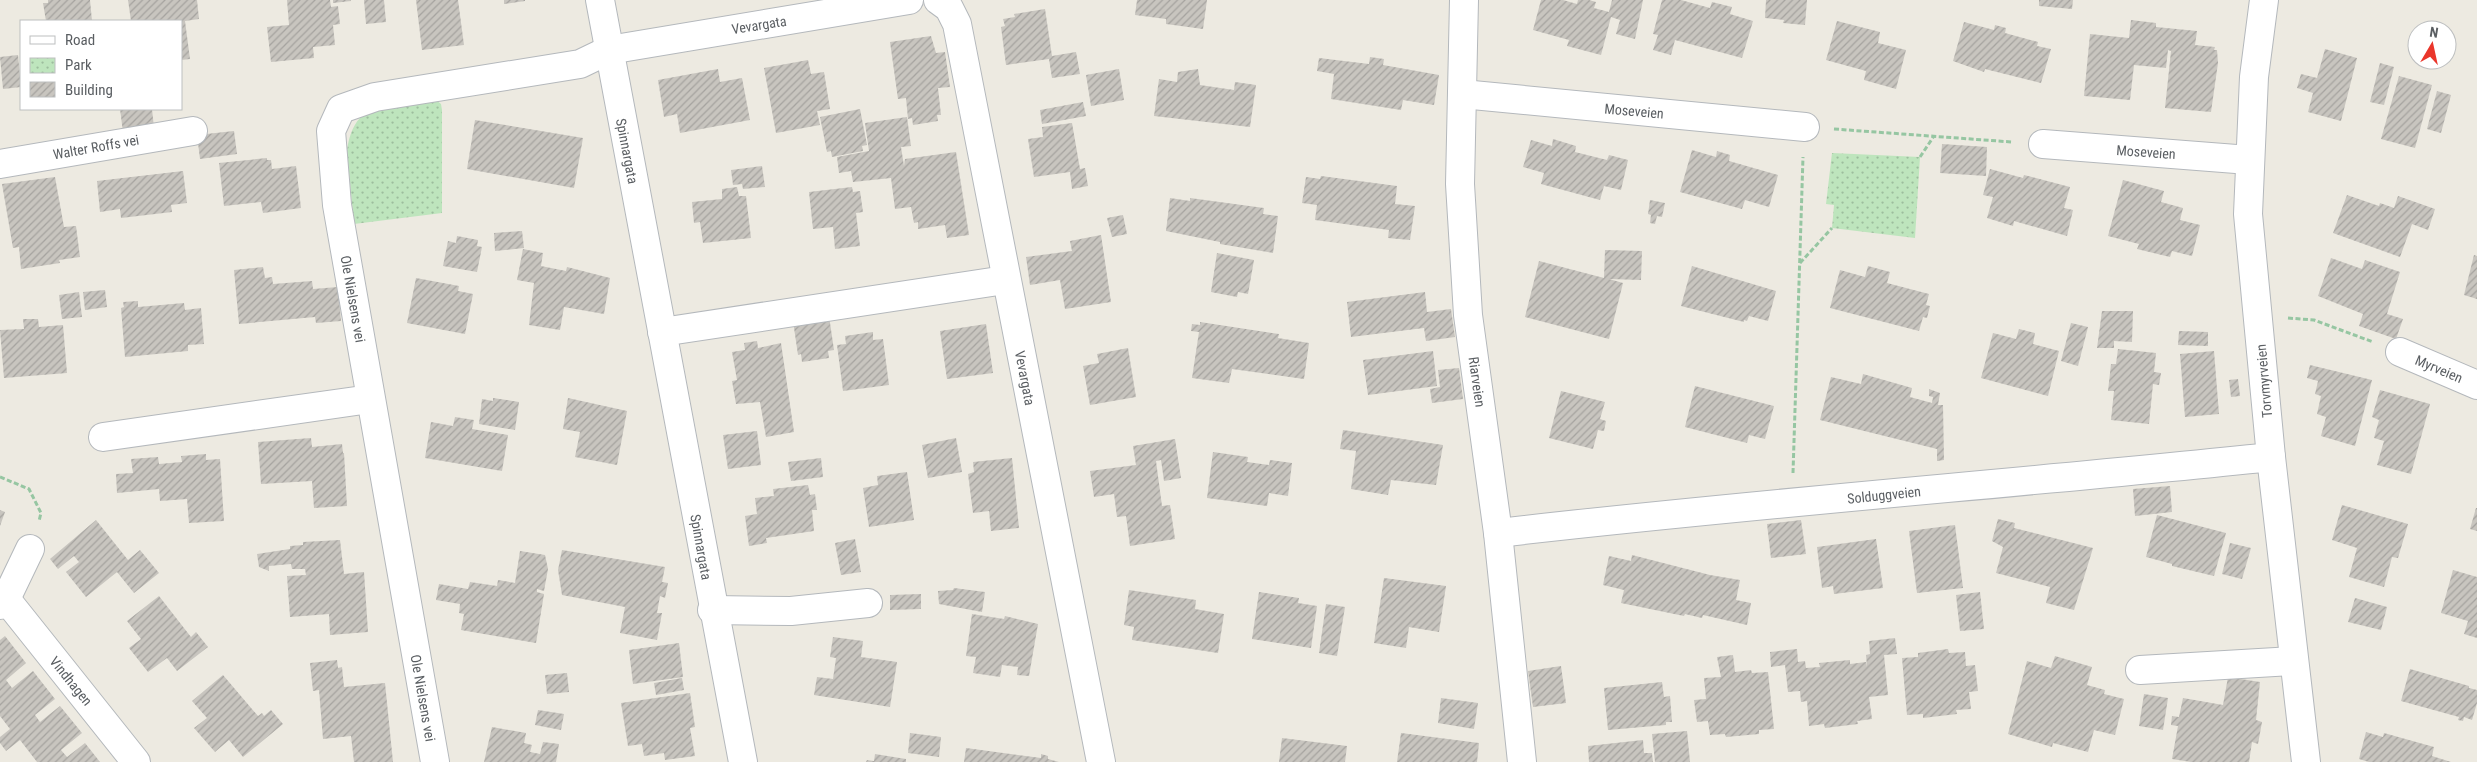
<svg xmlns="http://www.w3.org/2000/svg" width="2477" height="762" font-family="'Roboto Condensed',sans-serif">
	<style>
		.park { fill: url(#park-dots) }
		.building { fill: url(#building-hatch) }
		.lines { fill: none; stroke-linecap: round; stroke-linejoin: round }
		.minor-casing { stroke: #b4b8bc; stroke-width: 30 }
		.path { stroke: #96c6a2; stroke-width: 3; stroke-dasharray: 5 2.5; stroke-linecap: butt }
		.minor { stroke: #fff; stroke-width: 28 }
		.labels { text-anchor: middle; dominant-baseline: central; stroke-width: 5; stroke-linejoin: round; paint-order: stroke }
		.street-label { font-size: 14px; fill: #5a5e62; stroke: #fff }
	</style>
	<defs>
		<pattern id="park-dots" width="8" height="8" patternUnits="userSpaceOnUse" patternTransform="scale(1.25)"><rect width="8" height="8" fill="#bee5bd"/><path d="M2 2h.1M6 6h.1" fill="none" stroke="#9dbd9d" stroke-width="1.8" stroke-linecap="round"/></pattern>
		<pattern id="building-hatch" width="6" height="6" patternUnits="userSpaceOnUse" patternTransform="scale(1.25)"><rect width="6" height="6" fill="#c8c5bf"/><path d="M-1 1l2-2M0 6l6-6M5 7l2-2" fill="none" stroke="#a5a39f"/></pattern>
	</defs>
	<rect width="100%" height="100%" fill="#edeae1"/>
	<!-- park -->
	<g class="park">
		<path d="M435 99 441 104 442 110V213L354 224 347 151C348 141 352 126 360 118 374 106 416 103 435 99Z"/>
		<polygon points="1832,153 1920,157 1915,238 1832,228 1834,205 1826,204"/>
	</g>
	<!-- building -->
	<g class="building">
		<polygon points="48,0 90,0 92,21 46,21 43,3 48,3"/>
		<polygon points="128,0 197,0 199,19 185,21 190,59 181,60 181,21 131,21"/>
		<polygon points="287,0 330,0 331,7 338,6 340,24 333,25 335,45 313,47 314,58 271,62 267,27 289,25"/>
		<polygon points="333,0 351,0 351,1 333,3"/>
		<polygon points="364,0 384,0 386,22 366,24"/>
		<polygon points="416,0 458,0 464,45 422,50"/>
		<polygon points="504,0 525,0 525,1 504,4"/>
		<polygon points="1137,0 1207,0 1203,29 1166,24 1166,19 1135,15"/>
		<polygon points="1541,0 1563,0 1577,4 1578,0 1589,0 1596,2 1594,8 1609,12 1612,0 1643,0 1635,39 1616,34 1620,20 1611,17 1601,55 1567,46 1569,40 1533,30"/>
		<polygon points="1662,0 1681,0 1710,8 1712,2 1732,7 1730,14 1753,21 1742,58 1675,40 1671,55 1653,50 1658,35 1653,34"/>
		<polygon points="1766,0 1807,0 1805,25 1783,23 1784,20 1765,18"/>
		<polygon points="2039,0 2073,0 2072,9 2039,6"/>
		<polygon points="1045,9 1052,56 1076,52 1080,74 1052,78 1049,59 1006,65 1001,27 1005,26 1003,19 1015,17 1014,14"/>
		<polygon points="2131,20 2156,23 2156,27 2197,31 2195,45 2215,47 2214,50 2217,50 2218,63 2211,112 2165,108 2171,51 2168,50 2166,68 2134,65 2130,100 2084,96 2090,34 2129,38"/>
		<polygon points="1837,21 1880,32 1878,43 1906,50 1896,89 1864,80 1866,71 1826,60"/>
		<polygon points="1964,22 1994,30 1995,25 2006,28 2005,33 2038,42 2037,46 2051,49 2041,83 1985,69 1984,72 1953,61"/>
		<polygon points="931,36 936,53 945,52 950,87 938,88 941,115 937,115 938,121 913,125 912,118 908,119 906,98 898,99 890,42"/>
		<polygon points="2325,49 2357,58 2341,121 2308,112 2313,93 2297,88 2301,74 2317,78"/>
		<polygon points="18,55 21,87 3,89 0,57"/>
		<polygon points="1370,57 1384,59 1383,65 1439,75 1434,105 1403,100 1401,110 1331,99 1334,74 1317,71 1319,58 1369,64"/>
		<polygon points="808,60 811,74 824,72 830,109 817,111 820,125 776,133 764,68"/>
		<polygon points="2380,63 2394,67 2384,105 2370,102"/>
		<polygon points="718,69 720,82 742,78 750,120 680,133 677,114 664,117 658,80"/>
		<polygon points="1119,69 1124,100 1091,106 1086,75"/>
		<polygon points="1198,69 1200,85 1234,90 1235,82 1256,85 1250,127 1154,116 1159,79 1177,82 1178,72"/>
		<polygon points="2399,76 2432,85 2415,148 2381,139"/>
		<polygon points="2437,91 2451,95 2441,133 2427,129"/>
		<polygon points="1083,102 1086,116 1042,124 1040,110"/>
		<polygon points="120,109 152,109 154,128 123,132"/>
		<polygon points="860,109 867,145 862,146 863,151 832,157 831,151 827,152 820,117"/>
		<polygon points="907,117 911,146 901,147 904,166 905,159 956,152 969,235 947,238 945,225 918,229 918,222 914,223 911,207 895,209 891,178 853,182 851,171 839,173 837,157 869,151 865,123"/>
		<polygon points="475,120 583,138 574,188 467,169"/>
		<polygon points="1072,123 1080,169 1085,168 1088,186 1072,189 1070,172 1034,177 1028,139 1043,137 1042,127"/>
		<polygon points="234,131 237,154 200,159 197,135"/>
		<polygon points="1553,139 1576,146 1575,152 1607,160 1609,155 1628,160 1621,190 1604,186 1600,200 1541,184 1544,173 1523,167 1531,140 1552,146"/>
		<polygon points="1942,144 1987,147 1986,176 1940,173"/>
		<polygon points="1692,150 1716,157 1717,151 1730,155 1729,161 1778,175 1769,207 1745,200 1742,209 1680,192"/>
		<polygon points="267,158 267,160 271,160 272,169 296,166 301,208 263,213 261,202 224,206 219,163"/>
		<polygon points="762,166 765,187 743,189 742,184 733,185 731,170"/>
		<polygon points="1990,169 2023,178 2024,175 2070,187 2064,208 2073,210 2067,236 2014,221 2013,226 1987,218 1993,197 1983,195"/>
		<polygon points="183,171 187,203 171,205 172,212 121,218 120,209 100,212 97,181"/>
		<polygon points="1321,176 1397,186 1395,204 1415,206 1410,240 1388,238 1389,230 1315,220 1317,205 1302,203 1306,177 1320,179"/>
		<polygon points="55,177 64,227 76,226 80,257 59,260 60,263 21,269 19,247 13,248 2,184"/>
		<polygon points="2123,180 2164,191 2161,202 2183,208 2180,220 2200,225 2192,256 2172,251 2170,257 2137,249 2139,244 2108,236"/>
		<polygon points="737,187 739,196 746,196 751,238 703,243 700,222 694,223 692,202 722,199 722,189"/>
		<polygon points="852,187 853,192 860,191 863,212 856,213 860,246 835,249 833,227 813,229 809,192"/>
		<polygon points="2347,195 2379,206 2380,203 2394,208 2398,196 2435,209 2428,230 2412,224 2400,257 2333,233"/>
		<polygon points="1170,198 1190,201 1190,198 1264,208 1263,214 1278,216 1273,253 1220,244 1220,242 1166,231"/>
		<polygon points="1650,200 1665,203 1662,217 1657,216 1655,224 1650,223 1651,215 1648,214"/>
		<polygon points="1123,215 1127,234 1112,237 1107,218"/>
		<polygon points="522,231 524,248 495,251 494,233"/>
		<polygon points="1101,235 1111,302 1065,309 1060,280 1030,285 1026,257 1072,251 1070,241"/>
		<polygon points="457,236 478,240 477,246 482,247 477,272 443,266 448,241 456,243"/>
		<polygon points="523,249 543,253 541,266 566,271 567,267 610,278 604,314 564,307 560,330 529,325 534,283 517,280"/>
		<polygon points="1605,250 1642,251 1641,280 1609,279 1623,283 1609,339 1525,317 1539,261 1604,278"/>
		<polygon points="1217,253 1254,260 1248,294 1238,292 1237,297 1211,292"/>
		<polygon points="2474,255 2477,256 2477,299 2464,295"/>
		<polygon points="2331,258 2362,269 2365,260 2400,272 2387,314 2403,319 2396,339 2359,326 2363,314 2318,296"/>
		<polygon points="1692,266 1776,291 1768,321 1749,316 1747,321 1744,320 1744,322 1681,306"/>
		<polygon points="1868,266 1890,272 1887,283 1929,294 1926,305 1930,306 1927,318 1923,317 1919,331 1830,308 1840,270 1865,277"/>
		<polygon points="263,267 265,278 272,277 273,284 312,281 313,289 338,287 341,321 316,323 315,317 239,324 234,270"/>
		<polygon points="416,278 459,286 458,291 473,294 465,334 407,323"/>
		<polygon points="105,290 107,307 85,310 83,292"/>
		<polygon points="79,292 82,317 62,319 59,295"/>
		<polygon points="1425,292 1427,312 1451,309 1455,337 1426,341 1424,328 1351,337 1347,302"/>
		<polygon points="138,301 138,307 184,303 185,310 201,308 204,344 188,345 188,351 125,357 121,308 124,307 123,302"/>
		<polygon points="2102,311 2133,311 2132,342 2114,341 2114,348 2097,348"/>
		<polygon points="829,316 834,350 828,351 829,358 802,362 801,354 798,355 793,321"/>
		<polygon points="23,319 38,319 39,327 63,325 67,373 4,378 0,330 24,329"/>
		<polygon points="1200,322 1279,334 1278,338 1309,343 1304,379 1232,369 1229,383 1192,378 1199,332 1191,331 1192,324 1200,325"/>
		<polygon points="2071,323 2088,327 2078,366 2061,361"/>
		<polygon points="986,324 993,373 947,379 940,331"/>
		<polygon points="2019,329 2035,333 2033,344 2059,351 2048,396 1981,378 1993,333 2016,339"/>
		<polygon points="2179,331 2208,332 2208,346 2178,345"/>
		<polygon points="873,332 873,340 883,339 889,385 843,391 837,345 846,344 845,336"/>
		<polygon points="757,341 758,348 781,343 794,432 766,437 760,402 736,404 732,381 737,380 732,352 745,350 744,343"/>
		<polygon points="1128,348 1136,397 1090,405 1083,366 1099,363 1097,354"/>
		<polygon points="2118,349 2156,353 2154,372 2161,373 2159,385 2153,384 2149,424 2111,420 2114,391 2108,391 2111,364 2116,364"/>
		<polygon points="1433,351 1437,386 1368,395 1363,360"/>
		<polygon points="2214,351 2219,414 2185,417 2180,354"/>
		<polygon points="2310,365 2372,380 2355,446 2321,436 2326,417 2317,414 2321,396 2315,394 2318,381 2307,378"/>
		<polygon points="1459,368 1463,399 1432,403 1430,389 1440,387 1438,370"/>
		<polygon points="1863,374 1912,388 1910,397 1932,403 1933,397 1929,396 1929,389 1940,393 1938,405 1943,405 1944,460 1937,461 1937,449 1820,420 1831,377 1861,384"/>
		<polygon points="2238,379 2240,396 2231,397 2229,380"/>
		<polygon points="1695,386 1774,406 1765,439 1749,435 1747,443 1685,427"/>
		<polygon points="2380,390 2430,404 2411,474 2377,465 2384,441 2374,438 2379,420 2372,417"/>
		<polygon points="1561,391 1605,402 1600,419 1606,421 1604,431 1598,430 1593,449 1549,438"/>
		<polygon points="493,398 519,402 515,430 479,424 482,399 493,401"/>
		<polygon points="568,398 627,411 617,465 575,457 580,432 563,429"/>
		<polygon points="455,417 474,420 472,429 508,435 502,471 425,458 431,422 453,426"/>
		<polygon points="1343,430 1443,445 1436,485 1391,480 1388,495 1351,489 1356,451 1340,449"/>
		<polygon points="757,431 761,465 728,469 723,435"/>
		<polygon points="311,438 312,447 342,444 343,453 344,453 347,506 314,508 312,481 261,484 258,442"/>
		<polygon points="956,438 962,472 928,478 922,445"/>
		<polygon points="1175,439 1181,478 1164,481 1161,460 1156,461 1162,506 1170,505 1175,539 1130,546 1126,516 1117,517 1114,494 1094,497 1090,471 1136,465 1133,446"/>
		<polygon points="1213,452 1248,457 1247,462 1269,465 1270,460 1292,463 1288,496 1269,493 1267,506 1207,498"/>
		<polygon points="206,454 206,460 220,459 224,521 189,523 187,499 160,501 159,489 117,493 116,474 133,473 131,459 158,457 159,464 182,462 181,456"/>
		<polygon points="821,458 823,477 791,481 788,462"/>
		<polygon points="1012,458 1019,528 991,531 989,511 973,513 968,474 974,472 973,462"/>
		<polygon points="907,472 914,520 869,527 863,488 878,485 877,476"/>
		<polygon points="808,485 810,495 815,494 817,510 812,510 814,531 766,538 767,543 749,546 745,516 757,514 755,498 774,496 773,489"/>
		<polygon points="2170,486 2172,512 2135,516 2133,489"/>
		<polygon points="2342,505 2408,524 2398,558 2392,557 2384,587 2349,577 2357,548 2332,540"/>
		<polygon points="2476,508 2477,508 2477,531 2470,529"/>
		<polygon points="0,510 5,512 0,526"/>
		<polygon points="2157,515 2226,533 2214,576 2172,566 2172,564 2146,557"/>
		<polygon points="1998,519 2015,523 2014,528 2093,548 2074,610 2046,603 2050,587 1996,573 2003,547 1992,541"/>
		<polygon points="96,520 128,560 140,550 159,573 134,593 117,572 86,597 66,572 79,562 74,556 58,569 50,559"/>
		<polygon points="1801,520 1806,554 1771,558 1767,524"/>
		<polygon points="1955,525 1963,588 1917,593 1909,531"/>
		<polygon points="855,539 861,572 841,575 835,543"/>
		<polygon points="1876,539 1883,588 1834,594 1833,586 1822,588 1817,547"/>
		<polygon points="340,540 344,574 364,572 368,632 330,635 329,614 290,617 287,576 306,575 305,569 292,569 291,564 269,566 269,571 259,567 257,554 290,549 290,546 303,545 303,542"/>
		<polygon points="2230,543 2251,548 2242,579 2222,574"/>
		<polygon points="562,550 665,567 662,582 668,583 665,598 660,596 657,613 662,613 657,640 620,633 625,607 562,595 558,570"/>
		<polygon points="520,551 545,555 548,569 544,591 537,589 537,592 544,594 536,643 461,630 464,614 459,613 460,604 436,600 439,584 468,589 470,582 497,586 498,580 515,583"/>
		<polygon points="1632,555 1710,575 1740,580 1736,600 1751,603 1747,625 1703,615 1702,618 1685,614 1684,616 1621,603 1624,590 1603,585 1609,556 1631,561"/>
		<polygon points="2453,570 2477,577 2477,638 2464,634 2468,621 2441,613"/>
		<polygon points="1384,578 1446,586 1439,632 1409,627 1406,648 1374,643"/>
		<polygon points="954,588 985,592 982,612 939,604 938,591 953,590"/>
		<polygon points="1129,590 1196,600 1195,609 1224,614 1218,653 1132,640 1134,627 1124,625"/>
		<polygon points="1259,592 1299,598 1298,603 1317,606 1311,648 1252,639"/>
		<polygon points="1980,592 1984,629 1960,631 1956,595"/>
		<polygon points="921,594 921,609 890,610 890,595"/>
		<polygon points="159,596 191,637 196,632 208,647 177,671 167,658 148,672 129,648 141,639 127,621"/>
		<polygon points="2355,598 2387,607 2381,630 2348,622"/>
		<polygon points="1326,604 1345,607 1337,656 1319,653"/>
		<polygon points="972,614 1004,619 1005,616 1038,624 1029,676 1017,675 1018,667 1002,665 1000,677 973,673 976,657 966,656"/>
		<polygon points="5,636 26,663 6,680 12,688 33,671 55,699 35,715 40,722 60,706 82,733 61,750 67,757 85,743 100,762 37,762 20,740 6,751 0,743 0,737 10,729 0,716 0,640"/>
		<polygon points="833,637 863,641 861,657 897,662 890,707 814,695 817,677 833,679 836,658 830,657"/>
		<polygon points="1895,638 1897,654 1884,655 1888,695 1869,697 1872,719 1857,721 1858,724 1825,728 1824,724 1809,726 1807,701 1801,702 1800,691 1788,692 1785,665 1771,667 1770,652 1797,649 1798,662 1805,661 1806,668 1820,667 1819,663 1850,660 1850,664 1866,662 1867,667 1866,655 1870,654 1869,641"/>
		<polygon points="679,643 683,677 633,684 629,650"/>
		<polygon points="1948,649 1949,653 1965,652 1966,666 1975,665 1978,691 1969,692 1971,709 1956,710 1957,714 1923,718 1923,714 1907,715 1902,658 1918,657 1918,653"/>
		<polygon points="1733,655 1735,672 1751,670 1752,673 1768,672 1774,729 1759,730 1759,734 1726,737 1725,734 1710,735 1708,721 1697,722 1694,700 1706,699 1704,678 1721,677 1717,657"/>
		<polygon points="2055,656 2092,667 2087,685 2105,690 2104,694 2124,699 2115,735 2094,730 2088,752 2053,743 2052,747 2008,734 2027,661 2051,668"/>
		<polygon points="337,660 338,668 342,667 344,687 385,683 393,762 354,762 351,736 323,739 319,690 313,691 310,663"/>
		<polygon points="1561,666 1566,703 1533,707 1528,671"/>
		<polygon points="2410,669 2469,686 2469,688 2477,690 2477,703 2472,720 2464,717 2463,721 2458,720 2459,717 2401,701"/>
		<polygon points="567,673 569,692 547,694 545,675"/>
		<polygon points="223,675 258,716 262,713 264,716 271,710 283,724 243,757 229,740 215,752 194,728 207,718 192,701"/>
		<polygon points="2228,677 2260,682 2256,720 2262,722 2258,744 2252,742 2249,762 2191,762 2172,759 2178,726 2171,725 2172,716 2179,717 2183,698 2223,705"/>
		<polygon points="682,678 684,690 656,695 654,683"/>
		<polygon points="1662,682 1664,697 1670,696 1672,722 1666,722 1666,725 1608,730 1604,688"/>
		<polygon points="690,693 695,727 690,728 695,756 665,760 664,753 644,756 642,744 628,746 621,703"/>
		<polygon points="2144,694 2168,698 2163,730 2139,726"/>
		<polygon points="1441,698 1478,703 1474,729 1438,723"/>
		<polygon points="538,710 564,714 561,730 535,725"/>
		<polygon points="492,727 526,733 524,743 532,745 530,752 540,754 543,742 559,744 556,762 484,762"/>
		<polygon points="1687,731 1690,762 1655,762 1652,734"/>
		<polygon points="2366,732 2383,737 2384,733 2434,747 2432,756 2451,762 2369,762 2359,759"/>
		<polygon points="910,733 941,737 939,757 908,753"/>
		<polygon points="1401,733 1479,743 1477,762 1397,762"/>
		<polygon points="1282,738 1347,746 1345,762 1279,762"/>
		<polygon points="1643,740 1644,753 1652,753 1653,762 1589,762 1588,746"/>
		<polygon points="966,748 1041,758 1041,754 1048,756 1048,759 1059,762 964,762"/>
		<polygon points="875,754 906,759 906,762 866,762 867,760 874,761"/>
	</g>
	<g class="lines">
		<defs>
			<g id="minor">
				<polyline points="600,0 743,762"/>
				<polyline points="938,0 949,8 957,24 1101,762"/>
				<polyline points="1464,0 1460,184 1468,315 1498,533 1522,762"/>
				<polyline points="2264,0 2254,77 2248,214 2271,457 2306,762"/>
				<polyline points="1462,94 1805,127"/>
				<polyline points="2043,144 2249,160"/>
				<polyline points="0,164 193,131"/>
				<polyline points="662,332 1005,280"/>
				<polyline points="2400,352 2477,385"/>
				<polyline points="103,437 370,399"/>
				<path d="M1498 533C1755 503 2013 484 2271 457"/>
				<polyline points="6,599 136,762"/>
				<polyline points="0,605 6,599 30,549"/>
				<polyline points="712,610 791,611 868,603"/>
				<polyline points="2140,670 2293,661"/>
				<polyline points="435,762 337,205 331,131 341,109 375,97 580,64 609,50 909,0"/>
			</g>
		</defs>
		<!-- minor casing -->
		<use href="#minor" class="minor-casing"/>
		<!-- path -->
		<g class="path">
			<polyline points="1834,129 2012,142"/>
			<polyline points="1920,157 1934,136"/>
			<polyline points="1800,263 1832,228"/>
			<polyline points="2288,318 2314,320 2373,342"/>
			<polyline points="1793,473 1803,157"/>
			<polyline points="0,477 29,489 41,513 39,521"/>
		</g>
		<!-- minor -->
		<use href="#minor" class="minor"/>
	</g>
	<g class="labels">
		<!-- street labels -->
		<g class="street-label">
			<text transform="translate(759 25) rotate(-9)">Vevargata</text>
			<text transform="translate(1634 111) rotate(5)">Moseveien</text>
			<text transform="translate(96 147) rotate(-10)">Walter Roffs vei</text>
			<text transform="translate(627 151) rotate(79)">Spinnargata</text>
			<text transform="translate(2146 152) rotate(4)">Moseveien</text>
			<text transform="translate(353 299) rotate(80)">Ole Nielsens vei</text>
			<text transform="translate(2439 369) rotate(23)">Myrveien</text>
			<text transform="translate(1025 378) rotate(79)">Vevargata</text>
			<text transform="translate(2264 381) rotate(-95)">Torvmyrveien</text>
			<text transform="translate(1477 382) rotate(82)">Riarveien</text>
			<text transform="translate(1884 495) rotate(-6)">Solduggveien</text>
			<text transform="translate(701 547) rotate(80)">Spinnargata</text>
			<text transform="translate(71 681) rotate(51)">Vindhagen</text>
			<text transform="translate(423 698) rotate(80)">Ole Nielsens vei</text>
		</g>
	</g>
	<!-- legend -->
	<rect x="20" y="20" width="162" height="90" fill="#ffffff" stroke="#bdbfc0"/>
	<rect x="30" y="36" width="25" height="8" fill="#ffffff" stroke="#bdbfc0"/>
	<text x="65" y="45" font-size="15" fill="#5a5e62">Road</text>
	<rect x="30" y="58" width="25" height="15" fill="url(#park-dots)" stroke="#bdbfc0"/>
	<text x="65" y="70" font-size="15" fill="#5a5e62">Park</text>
	<rect x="30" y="82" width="25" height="15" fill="url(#building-hatch)" stroke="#bdbfc0"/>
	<text x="65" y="95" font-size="15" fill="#5a5e62">Building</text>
	<!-- north arrow -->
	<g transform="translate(2432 45) rotate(9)"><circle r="24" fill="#ffffff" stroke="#bdbfc0"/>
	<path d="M0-4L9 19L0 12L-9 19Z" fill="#ea362b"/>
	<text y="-8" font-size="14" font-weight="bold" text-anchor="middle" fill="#5a5e62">N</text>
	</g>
</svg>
